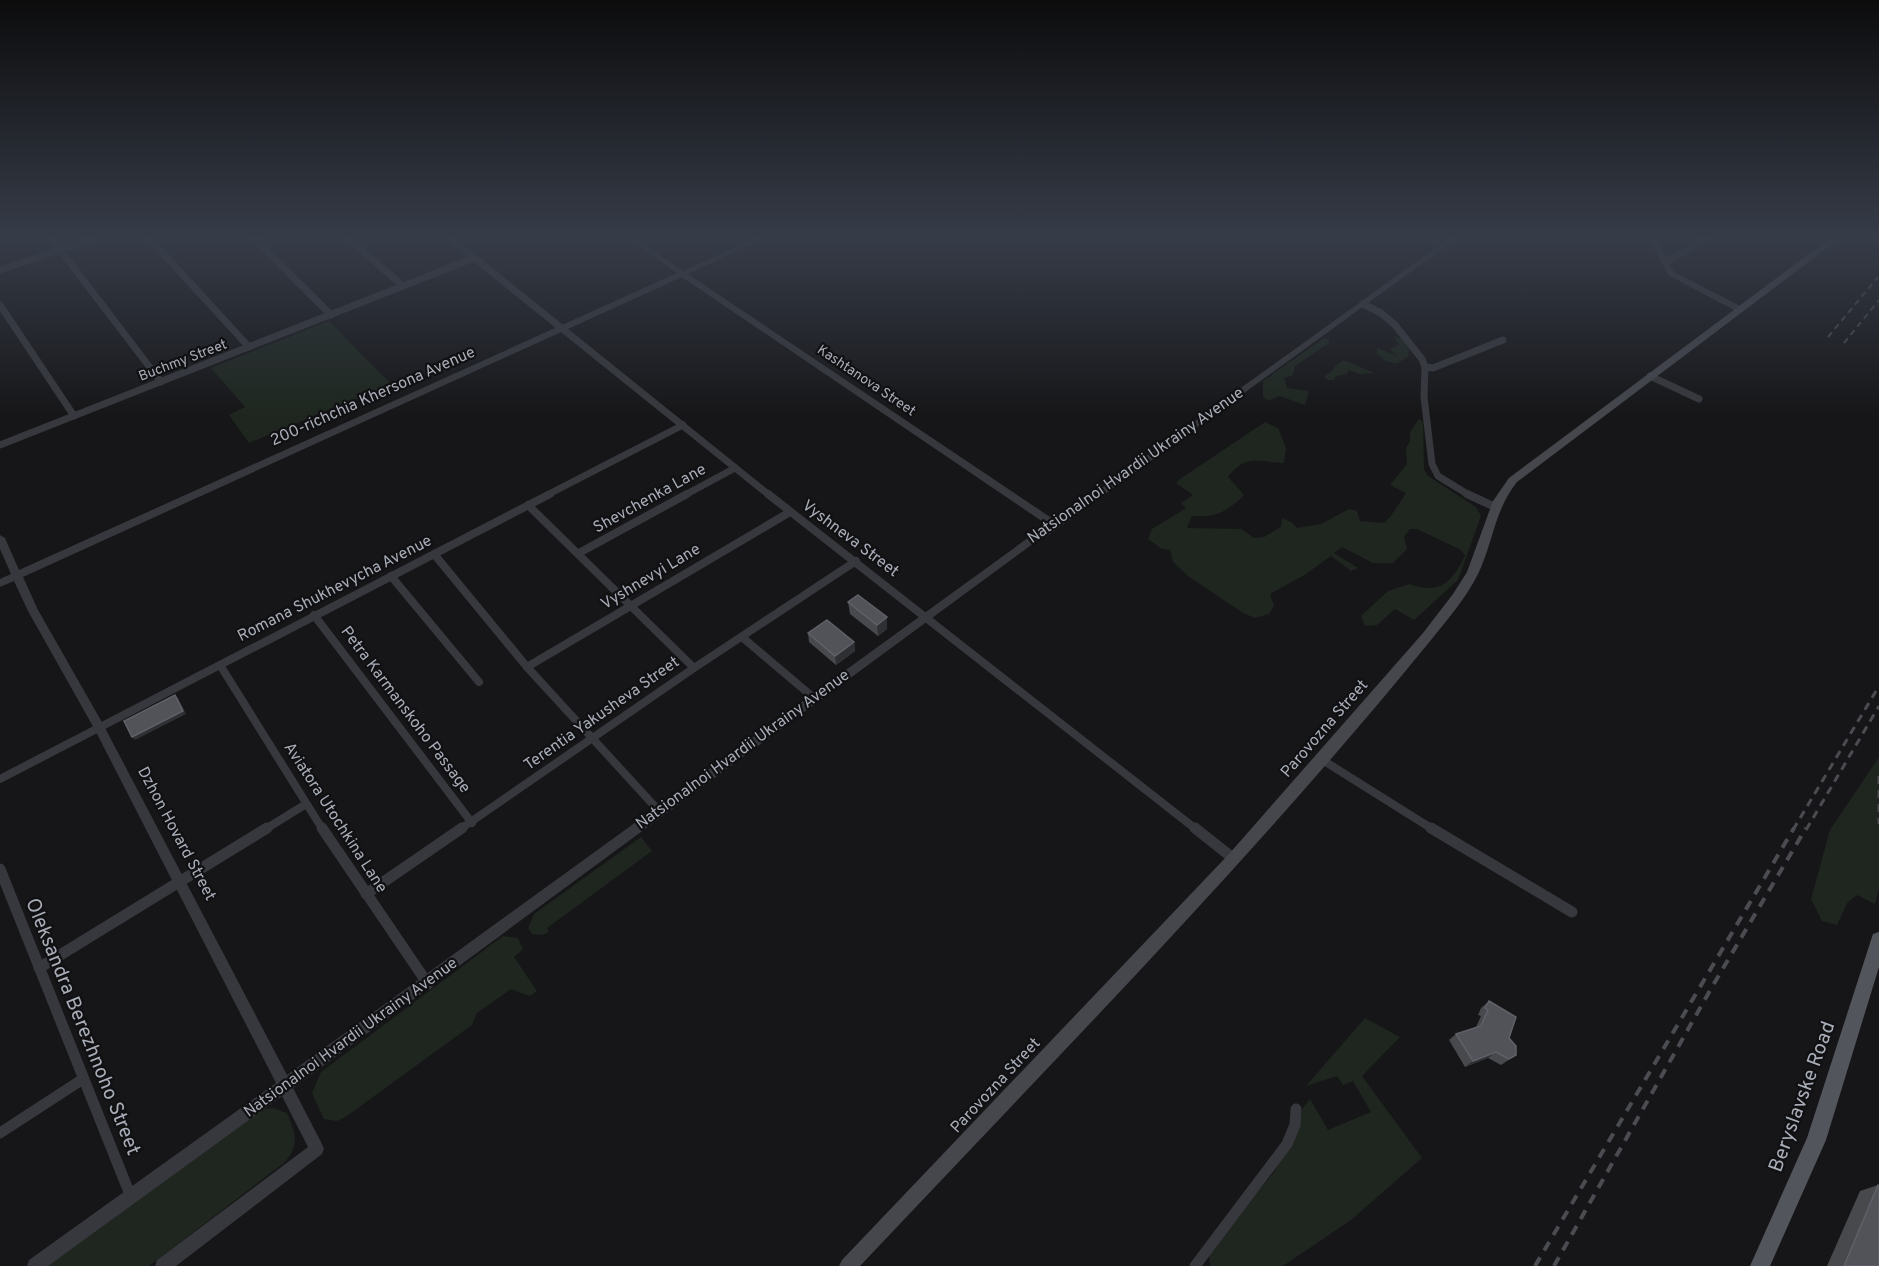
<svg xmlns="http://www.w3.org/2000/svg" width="1879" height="1266" font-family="Overpass,sans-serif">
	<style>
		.green { fill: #1e261f }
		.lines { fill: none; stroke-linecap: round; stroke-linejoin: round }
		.minor-far2 { stroke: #37383d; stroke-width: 7 }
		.minor-far1 { stroke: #37383d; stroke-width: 8 }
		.minor { stroke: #37383d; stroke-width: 11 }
		.tertiary { fill: #37383d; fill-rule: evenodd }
		.secondary { fill: #45474d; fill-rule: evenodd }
		.primary { fill: #53555c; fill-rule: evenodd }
		.rail-far2 { stroke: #4a4c52; stroke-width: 2; stroke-dasharray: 6 4.5; stroke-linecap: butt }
		.rail-far1 { stroke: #4a4c52; stroke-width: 3; stroke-dasharray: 8 6; stroke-linecap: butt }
		.rail { stroke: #4a4c52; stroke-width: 4; stroke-dasharray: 10 8; stroke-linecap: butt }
		.wall { fill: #47494d }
		.shaded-wall { fill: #2f3033 }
		.building { fill: #525359; stroke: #5f6168; stroke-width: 1.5 }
		.labels { text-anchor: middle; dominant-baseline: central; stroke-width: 4.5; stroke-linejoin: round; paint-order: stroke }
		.far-street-label { font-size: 14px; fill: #a8adb8; stroke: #111113 }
		.street-label { font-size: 16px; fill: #a8adb8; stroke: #111113 }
		.near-street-label { font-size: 20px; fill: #a8adb8; stroke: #111113 }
	</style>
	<rect width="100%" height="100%" fill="#161618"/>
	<!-- green -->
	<g class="green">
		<polygon points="329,321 391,384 249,443 229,415 245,407 211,368"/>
		<polygon points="1393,336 1403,339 1409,349 1408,357 1396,364 1386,361 1377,354 1377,348 1397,356 1390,349 1399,344"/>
		<polygon points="1324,338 1329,339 1329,343 1295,366 1293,375 1284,378 1287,388 1309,391 1305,405 1279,396 1269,401 1263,397 1263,381"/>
		<path d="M1344 360 1374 373 1360 374 1349 370 1347 374 1336 376 1334 380H1327L1324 376C1333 372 1335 364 1344 360Z"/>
		<path d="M1419 419 1423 422 1424 469 1428 476 1476 507 1481 516 1458 580 1414 620 1395 609 1377 625 1365 626 1361 616 1388 591 1409 584C1440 595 1451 583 1465 556L1461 550 1417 529H1410L1404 537 1407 549 1393 563H1373L1342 547 1334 553 1358 568 1351 571 1331 556 1306 574 1270 594 1274 606 1269 614 1255 618 1243 613 1188 576 1173 562 1170 550 1162 549 1148 539 1152 529 1186 508 1181 503 1193 495 1176 483 1180 479 1265 422 1278 428 1286 448 1284 463C1259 462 1246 453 1228 477L1244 495C1227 512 1215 518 1192 516L1187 528 1242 529 1254 538 1264 537 1281 527 1282 518 1291 522 1297 528 1321 524 1349 509 1357 511 1360 521 1384 523 1391 516 1406 493 1390 485 1407 464 1406 448 1410 441V432Z"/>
		<polygon points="1879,757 1879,888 1875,904 1857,895 1847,903 1837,925 1822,921 1811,899 1830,830"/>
		<polygon points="641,837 652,851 547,928 549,932 542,935 532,934 528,928 534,914"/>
		<polygon points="503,936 518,938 523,949 514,957 537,991 530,996 511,989 477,1013 472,1025 347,1116 337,1121 324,1119 312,1093 321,1072"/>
		<polygon points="1365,1018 1400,1037 1362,1076 1422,1158 1351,1220 1283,1266 1210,1266 1209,1252 1274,1172 1299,1127 1302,1109 1310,1099 1328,1130 1371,1112 1353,1081 1343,1085 1337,1076 1306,1086"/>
		<path d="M273 1108 287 1113C295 1132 300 1145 285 1162L149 1266H47L264 1109Z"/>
	</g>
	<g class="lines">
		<!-- minor-far2 -->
		<g class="minor-far2">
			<polyline points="52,239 161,382"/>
			<polyline points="150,239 249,347"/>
			<polyline points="255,239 331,315"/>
			<polyline points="349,239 403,286"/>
			<polyline points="451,239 769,495"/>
			<polyline points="1663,259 1669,260 1707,239"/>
			<polyline points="0,270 93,239"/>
			<polyline points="1363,304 1381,313 1395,325 1422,359 1425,367 1424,397 1432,464 1438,476 1469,495"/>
			<polyline points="0,305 74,416"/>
			<polyline points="1425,367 1433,368 1503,340"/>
			<polyline points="1650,376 1699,399"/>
			<polyline points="0,445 474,258"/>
			<polyline points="547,495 683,425"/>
			<polyline points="685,495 735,468"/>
		</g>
		<!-- minor-far1 -->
		<g class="minor-far1">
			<polyline points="768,494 1197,830"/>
			<polyline points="1467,494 1495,507"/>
			<polyline points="528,505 694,668"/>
			<polyline points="579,553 687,494"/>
			<polyline points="434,554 527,667 659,811"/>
			<polyline points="391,576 479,682"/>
			<polyline points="314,615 472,823"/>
			<polyline points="742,637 814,698"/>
			<polyline points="220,665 323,830"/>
			<polyline points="527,667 790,512"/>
			<polyline points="1321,759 1434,830"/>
			<polyline points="0,779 550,494"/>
			<polyline points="264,830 306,804"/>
			<polyline points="459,830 694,668 856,561"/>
		</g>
		<!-- minor -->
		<g class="minor">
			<polyline points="322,828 428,984"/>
			<polyline points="1195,828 1234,859"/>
			<polyline points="1431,828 1572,912"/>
			<polyline points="0,869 131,1197"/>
			<polyline points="366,894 462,828"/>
			<polyline points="39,968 267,828"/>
			<polyline points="0,1133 83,1079"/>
			<polyline points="1195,1266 1287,1144 1295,1125 1296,1109"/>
		</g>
		<!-- tertiary -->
		<g class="tertiary">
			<path d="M628 239H636L683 271 753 239H762L688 274 1056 521 1448 239H1456L1046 537 1038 540 293 1088 322 1144 324 1149 322 1154 176 1266H155L157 1260 308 1147 282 1096 48 1266H27L29 1260 276 1083 95 730 28 611 14 581 0 587V579L11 574 0 549V535L5 538 19 570 677 273ZM682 277 1049 526 1040 532 1032 535 287 1075 103 724 38 610 23 577Z"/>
			<polygon points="1650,239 1657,239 1674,272 1742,307 1742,311 1736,311 1668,275"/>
		</g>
		<!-- secondary -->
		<path class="secondary" d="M1829 239H1839L1517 482C1495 509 1493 542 1479 572 1467 597 1448 619 1431 640 1253 859 1054 1060 860 1266H839L842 1260 1229 854 1423 633 1453 594 1467 572 1493 501 1509 478Z"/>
		<!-- primary -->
		<polygon class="primary" points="1879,932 1879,967 1826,1140 1770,1266 1750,1266 1807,1138 1871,940 1873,934"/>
		<!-- rail-far2 -->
		<g class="rail-far2">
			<polyline points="1828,337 1878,277"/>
			<polyline points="1844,343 1879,300"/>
		</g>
		<!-- rail-far1 -->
		<g class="rail-far1">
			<polyline points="1879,776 1879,824"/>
			<polyline points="1793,830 1879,686"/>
			<polyline points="1806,830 1879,706"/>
		</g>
		<!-- rail -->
		<g class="rail">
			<polyline points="1535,1266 1794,828"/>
			<polyline points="1554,1266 1712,987 1806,828"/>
		</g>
	</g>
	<!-- wall -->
	<g class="wall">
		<polygon points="848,602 887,617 887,629 878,636 850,614"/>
		<polygon points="808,633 854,642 855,651 836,665 809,642"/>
		<polygon points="1489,1001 1509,1038 1516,1055 1501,1065 1488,1058 1465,1067 1449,1040 1456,1034 1476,1027 1481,1016 1478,1015 1481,1008"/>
		<polygon points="1878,1185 1879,1266 1827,1266 1860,1191"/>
	</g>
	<!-- shaded-wall -->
	<g class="shaded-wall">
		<polygon points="887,617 887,629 878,636 877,625"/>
		<polygon points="854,642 855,651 836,665 835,656"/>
		<polygon points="175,695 178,698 186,714 135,740 132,737"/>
		<polygon points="1496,1052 1488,1058 1465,1067 1473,1061"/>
	</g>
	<!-- building -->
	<g class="building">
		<polygon points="858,595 887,617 877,625 848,602"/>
		<polygon points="827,620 854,642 835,656 808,633"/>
		<polygon points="175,695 183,711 132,737 124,721"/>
		<polygon points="1489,1001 1516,1017 1509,1038 1516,1046 1516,1055 1509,1059 1496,1052 1473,1061 1456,1034 1481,1026 1488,1010 1485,1008"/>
		<polygon points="1878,1185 1879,1186 1879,1266 1844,1266"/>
	</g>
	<!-- sky -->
	<linearGradient id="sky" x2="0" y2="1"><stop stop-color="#0c0c0d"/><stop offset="0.57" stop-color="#363c48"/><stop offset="1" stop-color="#363c48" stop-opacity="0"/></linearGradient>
	<rect width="1879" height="417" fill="url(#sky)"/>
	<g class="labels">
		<!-- far-street labels -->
		<g class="far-street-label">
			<text transform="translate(183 361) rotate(-21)">Buchmy Street</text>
			<text transform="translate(866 381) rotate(34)">Kashtanova Street</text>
		</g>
		<!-- street labels -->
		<g class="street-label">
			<text transform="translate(373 397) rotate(-24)">200-richchia Khersona Avenue</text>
			<text transform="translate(1136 466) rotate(-35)">Natsionalnoi Hvardii Ukrainy Avenue</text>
			<text transform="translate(650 499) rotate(-29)">Shevchenka Lane</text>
			<text transform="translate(850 539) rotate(37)">Vyshneva Street</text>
			<text transform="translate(651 577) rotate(-31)">Vyshnevyi Lane</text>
			<text transform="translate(335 589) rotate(-27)">Romana Shukhevycha Avenue</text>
			<text transform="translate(405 710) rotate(53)">Petra Karmanskoho Passage</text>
			<text transform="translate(602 714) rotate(-35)">Terentia Yakusheva Street</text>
			<text transform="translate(1325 729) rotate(-49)">Parovozna Street</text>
			<text transform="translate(743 750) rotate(-36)">Natsionalnoi Hvardii Ukrainy Avenue</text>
			<text transform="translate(335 818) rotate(57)">Aviatora Utochkina Lane</text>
			<text transform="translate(176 834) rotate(62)">Dzhon Hovard Street</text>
			<text transform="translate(351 1038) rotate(-36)">Natsionalnoi Hvardii Ukrainy Avenue</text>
			<text transform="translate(996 1086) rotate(-47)">Parovozna Street</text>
		</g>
		<!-- near-street labels -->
		<g class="near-street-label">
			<text transform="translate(82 1027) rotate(68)">Oleksandra Berezhnoho Street</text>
			<text transform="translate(1803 1097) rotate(-70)">Beryslavske Road</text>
		</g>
	</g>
</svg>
